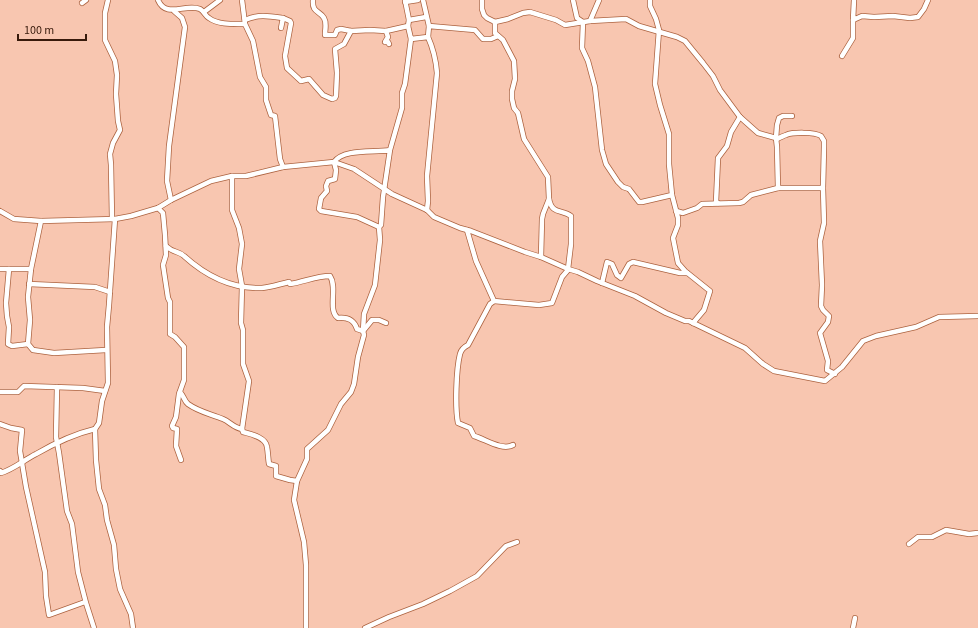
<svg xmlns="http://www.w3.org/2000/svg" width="978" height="628" font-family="'Source Sans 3',sans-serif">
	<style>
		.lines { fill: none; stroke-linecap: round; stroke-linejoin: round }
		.minor-casing { stroke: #ac623f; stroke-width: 6 }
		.minor { stroke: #fff; stroke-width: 4.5 }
	</style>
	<rect width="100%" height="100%" fill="#f8c6b0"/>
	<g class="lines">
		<defs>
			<g id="minor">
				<polyline points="108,0 105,13 105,40 115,61 117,75 116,94 118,121 120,130 113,143 110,154 111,165 112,219"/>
				<path d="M158 0C166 19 186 3 200 9 204 11 205 16 209 18 218 25 234 24 245 24"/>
				<polyline points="242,0 245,24 253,41 260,77 266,87 266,100 271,115 275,116 280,159 283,167"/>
				<path d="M313 0C312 13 319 10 324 18 327 23 325 29 325 35H335L337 30 341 29 351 31 370 30 386 31 408 26"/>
				<path d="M405 0 409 20 408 26 411 39 428 37C433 48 436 61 437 73L427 176 428 201 427 210"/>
				<polyline points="423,0 429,26"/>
				<polyline points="482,0 482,9 484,15 487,18 495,22 508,19 523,13 530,12 556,20 565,25 590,21 626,19 639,26 677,37 685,41 703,63 713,76 720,90 740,117 758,133 776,138 777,147 778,188 823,188 824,223 820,241 822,285 821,306 823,310 829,316 828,322 820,333 828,361 827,370 835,374"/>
				<polyline points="573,0 577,18 583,22 582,48 588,61 595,87 602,150 606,164 618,182 623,187 629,189 639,202 642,202 672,195 669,164 669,134 660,105 655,84 659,30 656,19 650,6 650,0"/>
				<polyline points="854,0 853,20 862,16 874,17 893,16 910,18 918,17 924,9 928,0"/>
				<polyline points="405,2 418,0"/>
				<polyline points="82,3 86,0"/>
				<polyline points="204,12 220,0"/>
				<path d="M245 20C258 14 269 16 283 18"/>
				<polyline points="409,20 426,17"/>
				<polyline points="590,21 599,0"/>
				<polyline points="495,22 495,33 503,40 514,61 515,79 512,91 512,99 514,108 518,113 524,139 548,177 549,199 543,214 542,219 541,257"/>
				<polyline points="281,28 283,18 290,21 291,23 285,56 287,68 301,81 309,79 323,95 332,99 335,98 336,96 337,73 335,49 344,44 351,31"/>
				<polyline points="386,31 388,37 385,42 388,42 389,44"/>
				<polyline points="428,37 429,26 475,30 483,39 491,39 498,36"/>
				<polyline points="842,56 853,38 853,20"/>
				<polyline points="776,138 777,125 779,118 783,116 792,116"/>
				<path d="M777 139C779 138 783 136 786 135 793 132 815 132 821 136L824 141V147L823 188"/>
				<path d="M390 150C375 153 344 148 334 162L336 170 335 179 328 181 326 186 327 191 321 198 319 209 321 211 357 217 379 227 381 225 383 197 390 150 402 108V93L405 84 411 39"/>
				<polyline points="232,176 232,210 239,228 242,244 239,269 242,286 241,323 243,330 243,364 249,381 242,429"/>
				<polyline points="672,195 678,218 678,225 673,238 678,263 685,271 710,291 704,310 693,323"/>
				<path d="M549 199C552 215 562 209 571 216V244L568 269"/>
				<polyline points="171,200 167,181 169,146 185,27 182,18 174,11"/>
				<polyline points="718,203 716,202 718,158 727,146 731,132 740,117"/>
				<polyline points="158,208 163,213 165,235 166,255 163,265 168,298 170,302 170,334 175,337 184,347 184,380 179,394 176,417 172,426 173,428 177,429 176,446 181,460"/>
				<polyline points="0,211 14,219 41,221"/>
				<polyline points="676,211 683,213 697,208 702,204 739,203 743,202 751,195 778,188"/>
				<polyline points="115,219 109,305 107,327 108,383 102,401 99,423 95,429 96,460 99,489 105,505 107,520 114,545 116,569 120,589 131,614 133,628"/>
				<polyline points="467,230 476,261 494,301 539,305 552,303 562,277 568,270"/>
				<path d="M166 246C173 253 179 251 184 256 206 276 231 289 262 288 271 287 280 284 289 282L290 284C304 282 316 276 330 276 338 288 327 310 338 318 348 317 354 320 357 329L363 331 372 320H379L386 323"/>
				<polyline points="0,269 31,269"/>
				<polyline points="9,269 6,303 7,316 9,327 8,344 12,346 28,344"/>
				<polyline points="602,283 607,262 612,264 617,275 621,278 629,264 633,262 680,273 687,273"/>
				<polyline points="29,284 95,287 110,292"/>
				<path d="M494 301 490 304 468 345C464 347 461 350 460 354 456 370 455 408 458 423L470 428 474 436C485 439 502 451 513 445"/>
				<polyline points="106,350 54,353 33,350 28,344 30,320 28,297 31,269 41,221 115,219 131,216 158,208 171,200 211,181 232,176 246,176 283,167 334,162 354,169 392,194 427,210 434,217 460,228 471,231 525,252 541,257 568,269 578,272 597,281 635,296 666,313 685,321 689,321 745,348 763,364 774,371 825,381 842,367 863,341 876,336 916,327 939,317 978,316"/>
				<polyline points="57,387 56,437 59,453 67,511 72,524 78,572 86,603 94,628"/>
				<polyline points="0,392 18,392 24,386 83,388 105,391"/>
				<path d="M180 392C184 396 184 401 188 404 199 412 211 414 223 419 230 422 234 428 242 429L243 432C250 434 266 437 267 447 268 452 268 458 269 464L276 466V476L290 480 297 481"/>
				<polyline points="0,424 11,428 22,430 20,451 26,487 45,572 46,596 49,615 85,602"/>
				<path d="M0 471 1 473C14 469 24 460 36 454 55 443 74 434 95 429"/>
				<polyline points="909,544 918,537 932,537 946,530 969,534 978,533"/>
				<polyline points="306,628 306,565 304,542 294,500 297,481 307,459 307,449 328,430 341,404 351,392 354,384 358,357 364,335 363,331 364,314 375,285 380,240 379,227"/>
				<polyline points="365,628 389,617 423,604 450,591 477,576 506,546 517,542"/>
				<polyline points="853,628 855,618"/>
			</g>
		</defs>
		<!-- minor casing -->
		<use href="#minor" class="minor-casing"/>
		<!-- minor -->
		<use href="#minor" class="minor"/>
	</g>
	<!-- scale -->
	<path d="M18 34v6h68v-6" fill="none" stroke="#381a0b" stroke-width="2"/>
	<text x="24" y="34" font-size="12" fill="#381a0b" stroke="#f8c6b0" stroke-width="3" paint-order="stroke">100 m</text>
</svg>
